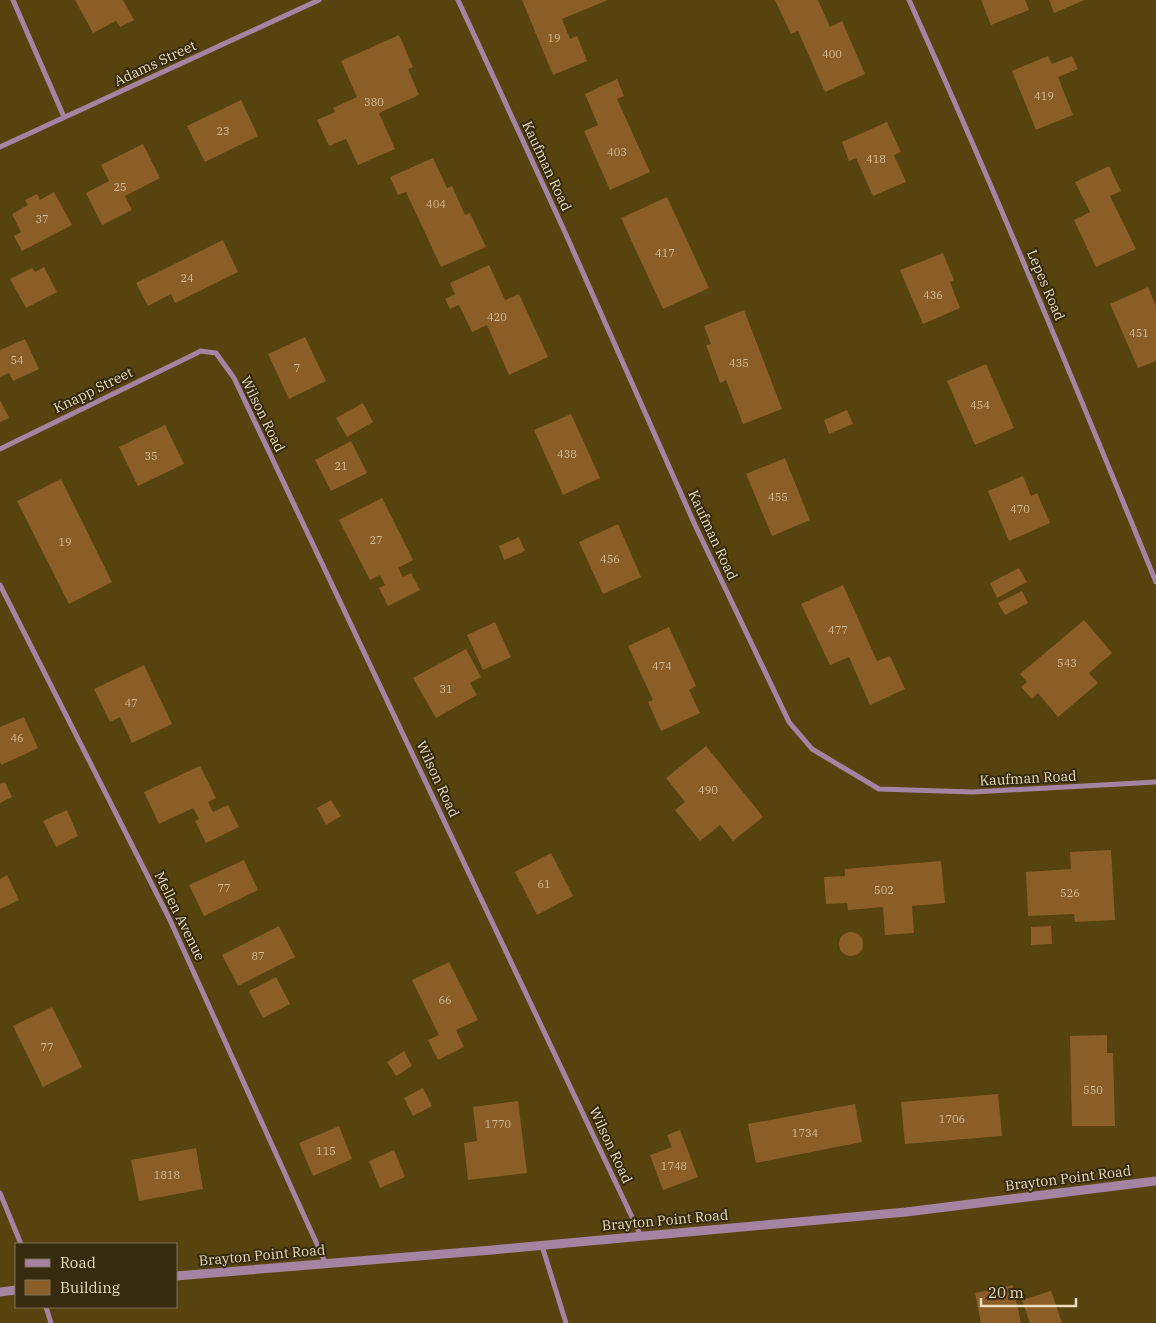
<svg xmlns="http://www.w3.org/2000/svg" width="1156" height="1323" font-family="'IBM Plex Serif',serif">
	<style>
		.building { fill: #8b5d27 }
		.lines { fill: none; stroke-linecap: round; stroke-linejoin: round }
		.minor { stroke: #a384a2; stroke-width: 5 }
		.tertiary { stroke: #a384a2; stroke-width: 9 }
		.labels { text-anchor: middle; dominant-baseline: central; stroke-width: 4; stroke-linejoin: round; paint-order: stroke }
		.number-label { font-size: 11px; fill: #d2bc97 }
		.street-label { font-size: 14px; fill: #eadcbc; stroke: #362b0f }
	</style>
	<rect width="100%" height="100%" fill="#57430e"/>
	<!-- building -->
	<g class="building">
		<polygon points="75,0 123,0 134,20 120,27 116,21 93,33"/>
		<polygon points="522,0 608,0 562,19 570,39 577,36 587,61 553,75"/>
		<polygon points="775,0 818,0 830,27 842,21 865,74 825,92 798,31 791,34"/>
		<polygon points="981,0 1025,0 1029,10 991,25"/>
		<polygon points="1049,0 1085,0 1054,13"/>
		<polygon points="399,35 413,67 408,69 419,95 379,113 395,149 358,165 346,139 329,146 317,120 335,112 333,108 357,97 341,61"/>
		<polygon points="1048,56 1052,64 1072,56 1078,69 1058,77 1073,115 1036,130 1012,71"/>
		<polygon points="617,79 624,96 617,99 650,172 610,190 584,131 598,125 585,94"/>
		<polygon points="241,100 258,136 205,162 187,126"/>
		<polygon points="887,122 901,152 894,155 906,182 873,196 856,158 849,161 842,142"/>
		<polygon points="143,144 160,178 125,196 132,210 102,225 86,193 109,181 101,165"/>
		<polygon points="433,158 447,188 452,186 465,215 470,213 486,247 441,267 406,192 398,195 390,177"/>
		<polygon points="1109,166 1121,191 1110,196 1136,249 1096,267 1074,220 1090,212 1075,182"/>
		<polygon points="54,192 72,225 22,251 14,236 21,232 12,214 28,205 25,200 37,194 40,200"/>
		<polygon points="667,197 709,288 663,309 621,218"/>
		<polygon points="223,240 238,272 175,303 171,294 148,306 136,283"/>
		<polygon points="943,253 954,280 950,282 960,308 923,324 900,270"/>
		<polygon points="489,265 505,300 519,294 548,357 509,375 487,325 472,332 459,305 450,309 445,299 455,294 450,283"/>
		<polygon points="44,267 57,292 26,308 10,279 32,268 35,272"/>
		<polygon points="1148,287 1156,306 1156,361 1138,368 1110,304"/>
		<polygon points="744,310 782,409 743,424 726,380 720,383 706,345 711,344 704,326"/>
		<polygon points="305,337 326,381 289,399 268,354"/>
		<polygon points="25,339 39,369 13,381 9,373 0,377 0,350"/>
		<polygon points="986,364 1014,428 975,445 947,381"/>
		<polygon points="0,400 9,418 0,422"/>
		<polygon points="363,403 373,422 347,437 336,418"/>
		<polygon points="847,410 853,424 829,434 824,420"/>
		<polygon points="571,414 600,478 563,495 534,430"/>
		<polygon points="165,425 184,464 138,486 119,447"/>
		<polygon points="351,441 367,473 331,491 315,460"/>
		<polygon points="785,458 810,520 772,536 746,474"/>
		<polygon points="1023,476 1031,496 1037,493 1050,523 1009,541 988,491"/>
		<polygon points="61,479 112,582 69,604 17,501"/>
		<polygon points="382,498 413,560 398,568 403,577 411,573 420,590 388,606 379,588 385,585 380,575 370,580 339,520"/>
		<polygon points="618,524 641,577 603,594 579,542"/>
		<polygon points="519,537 525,551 504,560 499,546"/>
		<polygon points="1019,568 1027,582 997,598 990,583"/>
		<polygon points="843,585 877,661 890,656 905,689 870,705 849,657 830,665 801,604"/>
		<polygon points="1022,591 1028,603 1005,615 998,603"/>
		<polygon points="1084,620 1112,653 1089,673 1098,683 1058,717 1038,693 1032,699 1021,687 1027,682 1020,674"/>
		<polygon points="495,622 511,657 483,670 467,635"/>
		<polygon points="669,627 696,686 689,690 700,713 661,731 648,702 653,700 628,646"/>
		<polygon points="466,649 481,677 470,683 477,695 436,718 413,678"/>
		<polygon points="144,665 172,724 132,743 120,717 110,722 94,689"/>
		<polygon points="24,717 38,748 1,765 0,762 0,727"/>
		<polygon points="706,746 763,817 733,841 720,825 700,841 675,810 685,802 666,778"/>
		<polygon points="200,766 216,798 208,802 213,812 228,805 239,827 206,843 195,821 199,819 193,808 159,824 144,792"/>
		<polygon points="5,782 12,797 0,803 0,784"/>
		<polygon points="331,800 341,816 326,825 317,808"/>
		<polygon points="67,810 78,836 56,847 43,821"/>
		<polygon points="1111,850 1115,920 1075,922 1074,914 1028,916 1026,872 1071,869 1070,852"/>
		<polygon points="551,853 573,896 537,915 515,872"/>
		<polygon points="244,860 258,890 204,916 189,885"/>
		<polygon points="941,861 945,903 912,906 914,933 885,935 883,907 848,910 847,903 826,904 824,877 845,876 845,869"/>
		<polygon points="7,875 19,900 0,909 0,879"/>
		<polygon points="279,926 295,957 238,986 222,955"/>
		<polygon points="1051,926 1052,944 1031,945 1031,927"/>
		<circle cx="851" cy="944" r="12"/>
		<polygon points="449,962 478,1020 456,1030 464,1047 438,1060 428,1040 439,1035 412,980"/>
		<polygon points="276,977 290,1004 263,1018 249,991"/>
		<polygon points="52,1007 82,1067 43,1087 13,1026"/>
		<polygon points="1107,1035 1107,1053 1113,1053 1115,1126 1072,1126 1070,1036"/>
		<polygon points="404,1051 412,1066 396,1076 387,1062"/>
		<polygon points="423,1088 432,1106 413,1116 404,1098"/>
		<polygon points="998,1094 1002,1136 905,1144 901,1102"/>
		<polygon points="518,1101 527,1173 468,1180 464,1143 477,1141 473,1107"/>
		<polygon points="855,1104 862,1142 756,1163 748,1124"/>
		<polygon points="339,1126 352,1159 313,1176 299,1143"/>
		<polygon points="680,1130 698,1177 663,1190 650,1155 672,1147 667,1135"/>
		<polygon points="196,1148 203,1189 139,1201 131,1160"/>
		<polygon points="394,1150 405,1177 380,1188 369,1161"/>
		<polygon points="1013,1285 1021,1323 981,1323 975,1293"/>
		<polygon points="1051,1291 1062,1323 1030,1323 1022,1300"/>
	</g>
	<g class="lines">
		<!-- minor -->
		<g class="minor">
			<polyline points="13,0 64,117"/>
			<polyline points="458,0 564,230 695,525 789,722 812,749 879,789 973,792 1156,782"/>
			<path d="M909 0C996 192 1076 387 1156 582"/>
			<polyline points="0,147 319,0"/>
			<polyline points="0,449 197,353 200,351 216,353 234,378 641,1236"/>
			<polyline points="0,585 170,920 326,1264"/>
			<polyline points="0,1193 21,1244"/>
			<polyline points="542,1246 566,1323"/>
			<polyline points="46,1307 51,1323"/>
		</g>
		<!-- tertiary -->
		<g class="tertiary">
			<polyline points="176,1276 492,1250 906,1212 1156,1181"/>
			<polyline points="0,1292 16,1290"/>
		</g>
	</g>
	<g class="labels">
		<!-- number labels -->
		<g class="number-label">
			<text x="554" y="38">19</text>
			<text x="832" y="54">400</text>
			<text x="1044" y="96">419</text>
			<text x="374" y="102">380</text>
			<text x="223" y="131">23</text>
			<text x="617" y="152">403</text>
			<text x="876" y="159">418</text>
			<text x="120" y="187">25</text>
			<text x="436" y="204">404</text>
			<text x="42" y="219">37</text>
			<text x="665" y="253">417</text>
			<text x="187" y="278">24</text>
			<text x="933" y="295">436</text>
			<text x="497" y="317">420</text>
			<text x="1139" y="333">451</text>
			<text x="17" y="360">54</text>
			<text x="739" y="363">435</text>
			<text x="297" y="368">7</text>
			<text x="980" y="405">454</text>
			<text x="567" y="454">438</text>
			<text x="151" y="456">35</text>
			<text x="341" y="466">21</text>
			<text x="778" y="497">455</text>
			<text x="1020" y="509">470</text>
			<text x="376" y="540">27</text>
			<text x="65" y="542">19</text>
			<text x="610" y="559">456</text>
			<text x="838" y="630">477</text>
			<text x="1067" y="663">543</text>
			<text x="662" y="666">474</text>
			<text x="446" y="689">31</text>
			<text x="131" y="703">47</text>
			<text x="17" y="738">46</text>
			<text x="708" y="790">490</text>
			<text x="544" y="884">61</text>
			<text x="224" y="888">77</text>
			<text x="884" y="890">502</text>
			<text x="1070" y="893">526</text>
			<text x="258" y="956">87</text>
			<text x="445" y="1000">66</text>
			<text x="47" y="1047">77</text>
			<text x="1093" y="1090">550</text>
			<text x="952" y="1119">1706</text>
			<text x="498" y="1124">1770</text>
			<text x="805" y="1133">1734</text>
			<text x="326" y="1151">115</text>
			<text x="674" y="1166">1748</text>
			<text x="167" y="1175">1818</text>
		</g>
		<!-- street labels -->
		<g class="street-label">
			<text transform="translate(155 63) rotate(-25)">Adams Street</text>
			<text transform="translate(547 166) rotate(65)">Kaufman Road</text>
			<text transform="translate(1046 285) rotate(67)">Lepes Road</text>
			<text transform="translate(93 390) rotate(-26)">Knapp Street</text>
			<text transform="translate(263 414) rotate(64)">Wilson Road</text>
			<text transform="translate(713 535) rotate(65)">Kaufman Road</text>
			<text transform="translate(1028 778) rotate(-3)">Kaufman Road</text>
			<text transform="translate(438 779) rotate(65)">Wilson Road</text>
			<text transform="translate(180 916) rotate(64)">Mellen Avenue</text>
			<text transform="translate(611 1145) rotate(65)">Wilson Road</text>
			<text transform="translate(1068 1178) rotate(-7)">Brayton Point Road</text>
			<text transform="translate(665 1220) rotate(-5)">Brayton Point Road</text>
			<text transform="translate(262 1255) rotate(-5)">Brayton Point Road</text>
		</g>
	</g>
	<!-- legend -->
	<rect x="15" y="1243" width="162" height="65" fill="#362b0f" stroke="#7e7254"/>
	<rect x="25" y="1259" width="25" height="8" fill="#a384a2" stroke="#7e7254"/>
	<text x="60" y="1268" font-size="15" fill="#eadcbc">Road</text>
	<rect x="25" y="1280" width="25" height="15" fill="#8b5d27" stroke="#7e7254"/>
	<text x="60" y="1293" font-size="15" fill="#eadcbc">Building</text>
	<!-- scale -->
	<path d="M981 1298v8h95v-8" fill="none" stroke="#eadcbc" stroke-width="2.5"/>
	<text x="988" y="1298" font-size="15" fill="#eadcbc" stroke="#362b0f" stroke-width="4" paint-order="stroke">20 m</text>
</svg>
